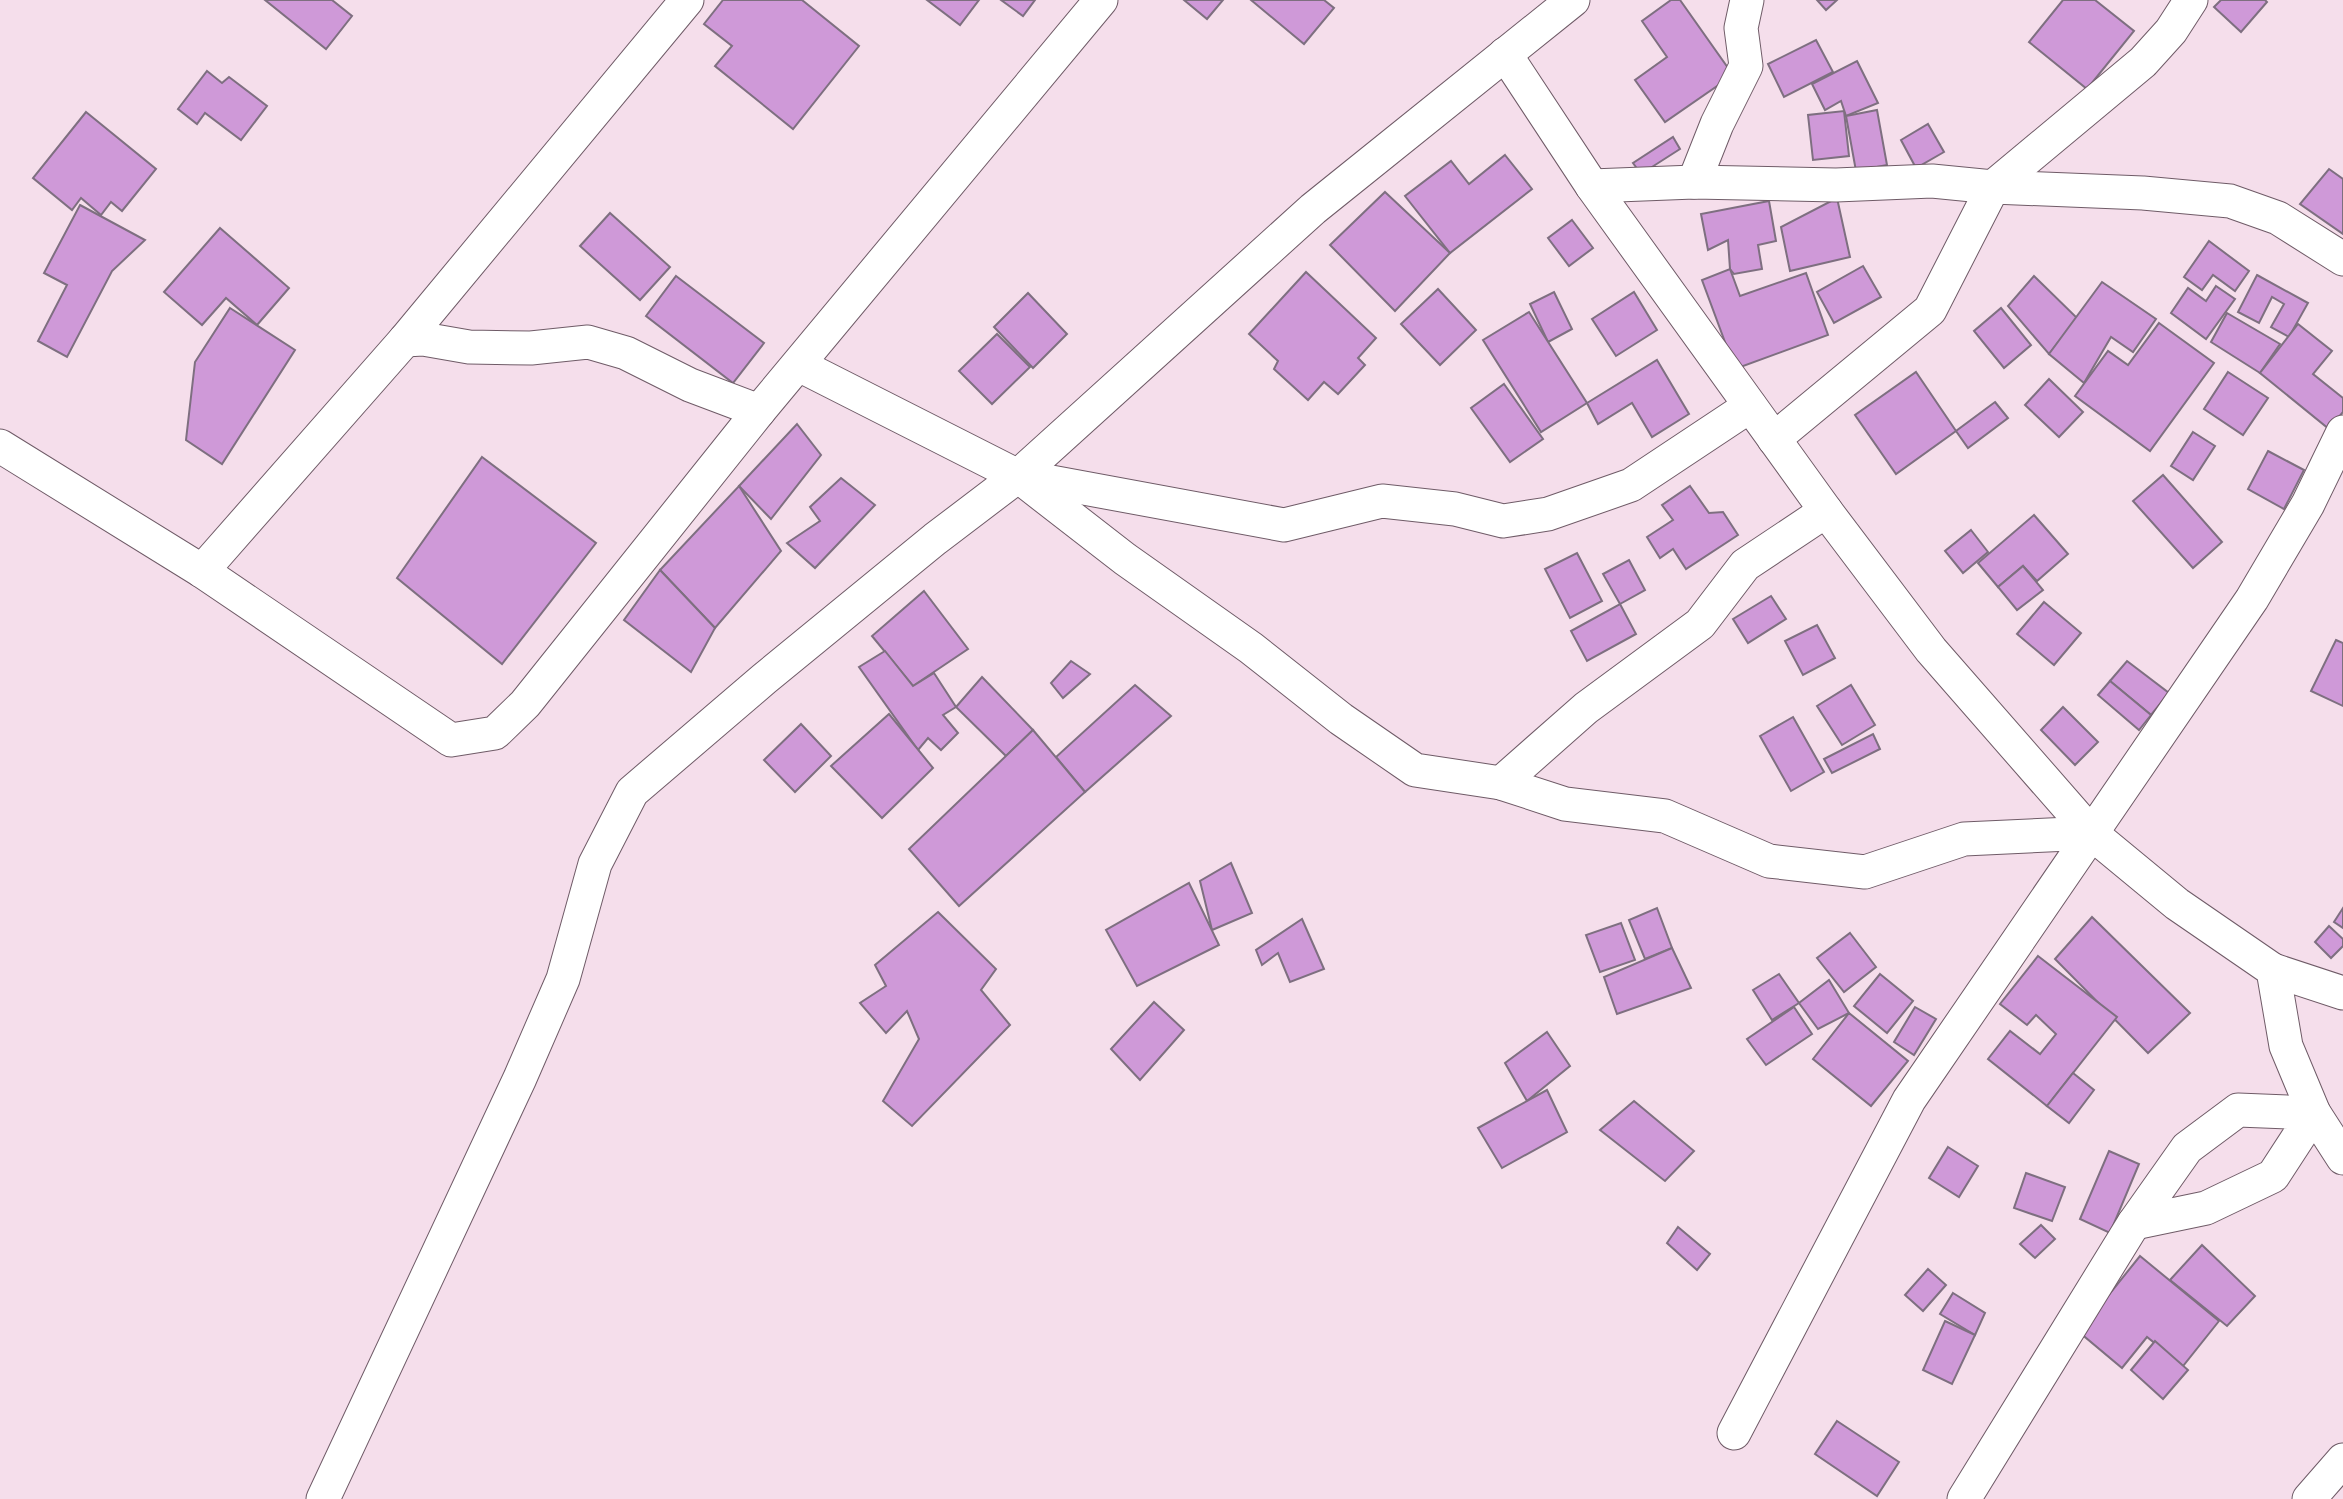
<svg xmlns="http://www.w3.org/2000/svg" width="2343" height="1499" font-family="'Asap Condensed',sans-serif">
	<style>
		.building { fill: #cf99d8; stroke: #7e6f80; stroke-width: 2 }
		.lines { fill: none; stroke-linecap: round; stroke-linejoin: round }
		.street-casing { stroke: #6f5b67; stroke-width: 35 }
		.street { stroke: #fff; stroke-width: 33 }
	</style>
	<rect width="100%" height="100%" fill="#f5deeb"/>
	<!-- building -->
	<g class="building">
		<polygon points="265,0 332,0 352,16 326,49"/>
		<polygon points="723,0 802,0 859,46 793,129 715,66 732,46 704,24"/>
		<polygon points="927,0 979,0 960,25"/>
		<polygon points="1001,0 1035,0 1023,16"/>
		<polygon points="1184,0 1223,0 1207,19"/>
		<polygon points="1251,0 1324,0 1334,8 1304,44"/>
		<polygon points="1671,0 1680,0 1733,75 1665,122 1635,80 1667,57 1642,21"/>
		<polygon points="1817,0 1837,0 1826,10"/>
		<polygon points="2063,0 2095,0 2134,31 2087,89 2029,42"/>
		<polygon points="2221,0 2265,0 2267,2 2241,32 2214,7"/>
		<polygon points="1816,40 1833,72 1784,97 1768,64"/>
		<polygon points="1857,61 1878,103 1846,116 1841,101 1825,110 1812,84"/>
		<polygon points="207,71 222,83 229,77 267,106 241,140 205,113 197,124 178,109"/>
		<polygon points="1877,110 1887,165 1856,171 1846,116"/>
		<polygon points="1844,111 1849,156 1813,160 1808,115"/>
		<polygon points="86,112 156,169 122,211 111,202 101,215 81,198 72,210 33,178"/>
		<polygon points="1928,124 1944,152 1916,168 1901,140"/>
		<polygon points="1673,137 1680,149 1641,174 1633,163"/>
		<polygon points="1505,155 1532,189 1450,253 1405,196 1451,161 1469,184"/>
		<polygon points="2329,169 2343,179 2343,234 2300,204"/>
		<polygon points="1385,192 1450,253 1395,311 1330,245"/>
		<polygon points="1837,198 1850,257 1790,271 1781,227"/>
		<polygon points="1769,201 1776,241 1758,245 1762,269 1734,274 1730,269 1728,240 1708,250 1701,214"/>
		<polygon points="80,205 145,240 112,271 67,357 38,341 67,285 44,273"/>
		<polygon points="610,213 670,267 640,300 580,246"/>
		<polygon points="1572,220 1593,248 1569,266 1548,238"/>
		<polygon points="220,228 289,288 257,325 226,298 202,325 164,292"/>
		<polygon points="2209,241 2249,271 2235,291 2213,275 2202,290 2184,277"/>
		<polygon points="1863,266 1881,297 1834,323 1817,292"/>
		<polygon points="1730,269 1740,296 1806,273 1828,335 1735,369 1702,280"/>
		<polygon points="1306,272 1376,338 1358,358 1365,365 1338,394 1324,382 1308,400 1274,369 1278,361 1249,334"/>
		<polygon points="2257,275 2308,303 2289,337 2271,327 2284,304 2272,297 2259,323 2238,312"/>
		<polygon points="676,276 764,343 733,383 646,316"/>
		<polygon points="2034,276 2077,318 2049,354 2008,306"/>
		<polygon points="2102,282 2156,319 2133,352 2111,337 2084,383 2049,354"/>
		<polygon points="2216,286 2235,299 2206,339 2171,313 2188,288 2206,301"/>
		<polygon points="1438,289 1476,330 1440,365 1401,324"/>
		<polygon points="1554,292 1572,329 1548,342 1530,304"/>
		<polygon points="1634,292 1657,330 1616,356 1592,319"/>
		<polygon points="1028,293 1067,334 1033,368 994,327"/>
		<polygon points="230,308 295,350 222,464 186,440 195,362"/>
		<polygon points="2001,308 2031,345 2004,368 1974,331"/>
		<polygon points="1529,312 1587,403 1541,432 1483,340"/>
		<polygon points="2227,313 2280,344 2260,373 2211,342"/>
		<polygon points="2159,323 2214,363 2150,451 2075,396 2108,351 2128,365"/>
		<polygon points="2298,324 2332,351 2313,374 2343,398 2343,412 2329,429 2260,373"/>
		<polygon points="997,334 1030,367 992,404 959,371"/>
		<polygon points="1657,360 1689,414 1652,437 1632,403 1598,424 1587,403"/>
		<polygon points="1916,372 1956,431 1896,474 1855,415"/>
		<polygon points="2228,372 2268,398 2243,435 2204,409"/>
		<polygon points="2049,379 2083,412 2059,437 2025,405"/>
		<polygon points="1504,384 1543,439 1510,462 1471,408"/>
		<polygon points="1995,402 2008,418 1968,448 1956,431"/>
		<polygon points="797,424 821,455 771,519 739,486"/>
		<polygon points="2193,432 2215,446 2193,480 2171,466"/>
		<polygon points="2268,451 2304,470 2284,509 2248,489"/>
		<polygon points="482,457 596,543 502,664 397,578"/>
		<polygon points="2163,475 2222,542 2193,568 2133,501"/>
		<polygon points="841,478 875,505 815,568 787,543 820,521 810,507"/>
		<polygon points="739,486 781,551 715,628 660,570"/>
		<polygon points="1690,486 1709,513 1723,512 1738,535 1686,569 1673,549 1660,558 1647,537 1673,520 1662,505"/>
		<polygon points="2034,515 2068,554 2037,581 2023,566 1998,587 1978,563"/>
		<polygon points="1971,530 1988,552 1963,573 1945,551"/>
		<polygon points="1577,553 1602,601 1570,618 1545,569"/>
		<polygon points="1629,560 1645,590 1620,604 1603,574"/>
		<polygon points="2023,566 2043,590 2017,610 1998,587"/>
		<polygon points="660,570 715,628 691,672 624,620"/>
		<polygon points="924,591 968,649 913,686 872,636"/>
		<polygon points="1771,596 1786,619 1748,643 1733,619"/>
		<polygon points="2044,602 2081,633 2054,665 2017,634"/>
		<polygon points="1620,604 1636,634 1587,661 1571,631"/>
		<polygon points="1817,625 1835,658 1803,675 1785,641"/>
		<polygon points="2336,640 2343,643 2343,706 2311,691"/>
		<polygon points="885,651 913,686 934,673 956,707 943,715 958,733 941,750 928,738 918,750 859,667"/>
		<polygon points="1071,661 1090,674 1063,698 1051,683"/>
		<polygon points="2127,661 2169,693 2151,715 2110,681"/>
		<polygon points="982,677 1033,730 1006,756 956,707"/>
		<polygon points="2110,681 2151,715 2139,730 2098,695"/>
		<polygon points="1135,685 1171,716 1085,792 1056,757"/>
		<polygon points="1851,685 1875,725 1842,745 1817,706"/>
		<polygon points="2063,707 2098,742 2075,765 2041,730"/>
		<polygon points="889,714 933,768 882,818 831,766"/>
		<polygon points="1793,717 1824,772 1791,791 1760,736"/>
		<polygon points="801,724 831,756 795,792 764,760"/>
		<polygon points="1033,730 1085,792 959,906 909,849"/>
		<polygon points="1873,734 1880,749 1832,773 1824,759"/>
		<polygon points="1231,863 1252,913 1212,930 1200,881"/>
		<polygon points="1189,883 1219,945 1137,986 1106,930"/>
		<polygon points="1657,908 1672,948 1645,959 1629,920"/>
		<polygon points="2343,908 2343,928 2334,922"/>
		<polygon points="938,912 996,969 981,990 1010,1025 912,1126 883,1101 919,1039 907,1011 886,1033 860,1003 886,986 875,965"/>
		<polygon points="2092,917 2190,1013 2148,1053 2055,959"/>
		<polygon points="1302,919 1324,969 1290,982 1278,953 1262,965 1256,950"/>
		<polygon points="1621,923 1635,960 1600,972 1586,935"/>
		<polygon points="2329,926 2343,939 2343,946 2331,958 2315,942"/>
		<polygon points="1850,933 1876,967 1844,992 1817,958"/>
		<polygon points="1672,948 1691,988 1617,1014 1604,977"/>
		<polygon points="2038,956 2117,1017 2047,1106 1988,1059 2010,1031 2040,1054 2056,1034 2036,1015 2027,1025 2000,1004"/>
		<polygon points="1779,974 1799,1003 1772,1020 1753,990"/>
		<polygon points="1880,974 1913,1001 1887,1033 1854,1006"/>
		<polygon points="1829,980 1849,1013 1818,1029 1799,1003"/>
		<polygon points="1154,1002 1184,1030 1140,1080 1111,1049"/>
		<polygon points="1794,1007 1812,1034 1766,1065 1747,1039"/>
		<polygon points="1915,1007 1936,1019 1914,1055 1894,1042"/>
		<polygon points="1849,1013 1908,1061 1871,1106 1813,1059"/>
		<polygon points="1547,1032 1570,1066 1527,1101 1505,1063"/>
		<polygon points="2073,1073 2094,1090 2069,1123 2047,1106"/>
		<polygon points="1547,1090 1567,1132 1502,1168 1478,1128"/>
		<polygon points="1634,1101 1694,1151 1665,1181 1600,1130"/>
		<polygon points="1948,1147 1978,1166 1959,1197 1929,1178"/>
		<polygon points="2109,1151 2139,1164 2110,1233 2080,1219"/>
		<polygon points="2026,1173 2065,1187 2052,1221 2014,1208"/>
		<polygon points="2041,1225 2055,1239 2035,1258 2020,1244"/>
		<polygon points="1678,1227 1710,1254 1697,1270 1667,1243"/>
		<polygon points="2202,1245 2255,1296 2227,1326 2170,1280"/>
		<polygon points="2140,1256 2219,1321 2183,1366 2147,1337 2122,1368 2079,1332"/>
		<polygon points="1928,1269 1946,1285 1923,1311 1905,1295"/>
		<polygon points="1953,1293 1985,1313 1975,1335 1940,1314"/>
		<polygon points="1945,1321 1975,1335 1952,1384 1923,1370"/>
		<polygon points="2155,1341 2188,1370 2163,1399 2131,1370"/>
		<polygon points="1837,1421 1899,1462 1877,1496 1815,1454"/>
	</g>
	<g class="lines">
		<defs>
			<g id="street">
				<polyline points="1505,54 1592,186 1826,511 1931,650 2091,833 2177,904 2273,970 2286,1046 2314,1113 2343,1158"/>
				<polyline points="1694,182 1717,124 1746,66 1741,28 1747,0"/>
				<polyline points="1592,186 1694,182 1836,185 1932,181 1993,187 2143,193 2230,201 2278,218 2343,259"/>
				<polyline points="405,340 423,339 469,347 531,348 588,342 626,353 690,385 759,411"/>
				<polyline points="799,365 1018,476 1125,559 1251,648 1341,719 1415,770 1501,783 1565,804 1665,816 1769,861 1865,872 1964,839 2091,833"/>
				<polyline points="1774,439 1930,310 1993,187 2143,62 2171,31 2191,0"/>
				<polyline points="0,446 202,571 451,740 495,733 525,704 759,411 1101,0"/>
				<polyline points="1024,477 1284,525 1382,501 1455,509 1503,521 1548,514 1631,485 1750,406"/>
				<polyline points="202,571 405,340 687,0"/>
				<polyline points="1501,783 1586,708 1700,624 1745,565 1826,511"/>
				<polyline points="2273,970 2343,993"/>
				<polygon points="2238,1110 2314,1113 2273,1176 2206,1208 2134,1223 2187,1148"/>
				<polyline points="1734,1433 1909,1100 2252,599 2308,504 2343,432"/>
				<polyline points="323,1499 520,1078 563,979 595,864 632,792 764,679 935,539 1018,476 1313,209 1573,0"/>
				<polyline points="1964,1499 2134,1223"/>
				<polyline points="2309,1499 2343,1460"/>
			</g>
		</defs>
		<!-- street casing -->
		<use href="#street" class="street-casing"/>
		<!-- street -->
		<use href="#street" class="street"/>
	</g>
</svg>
